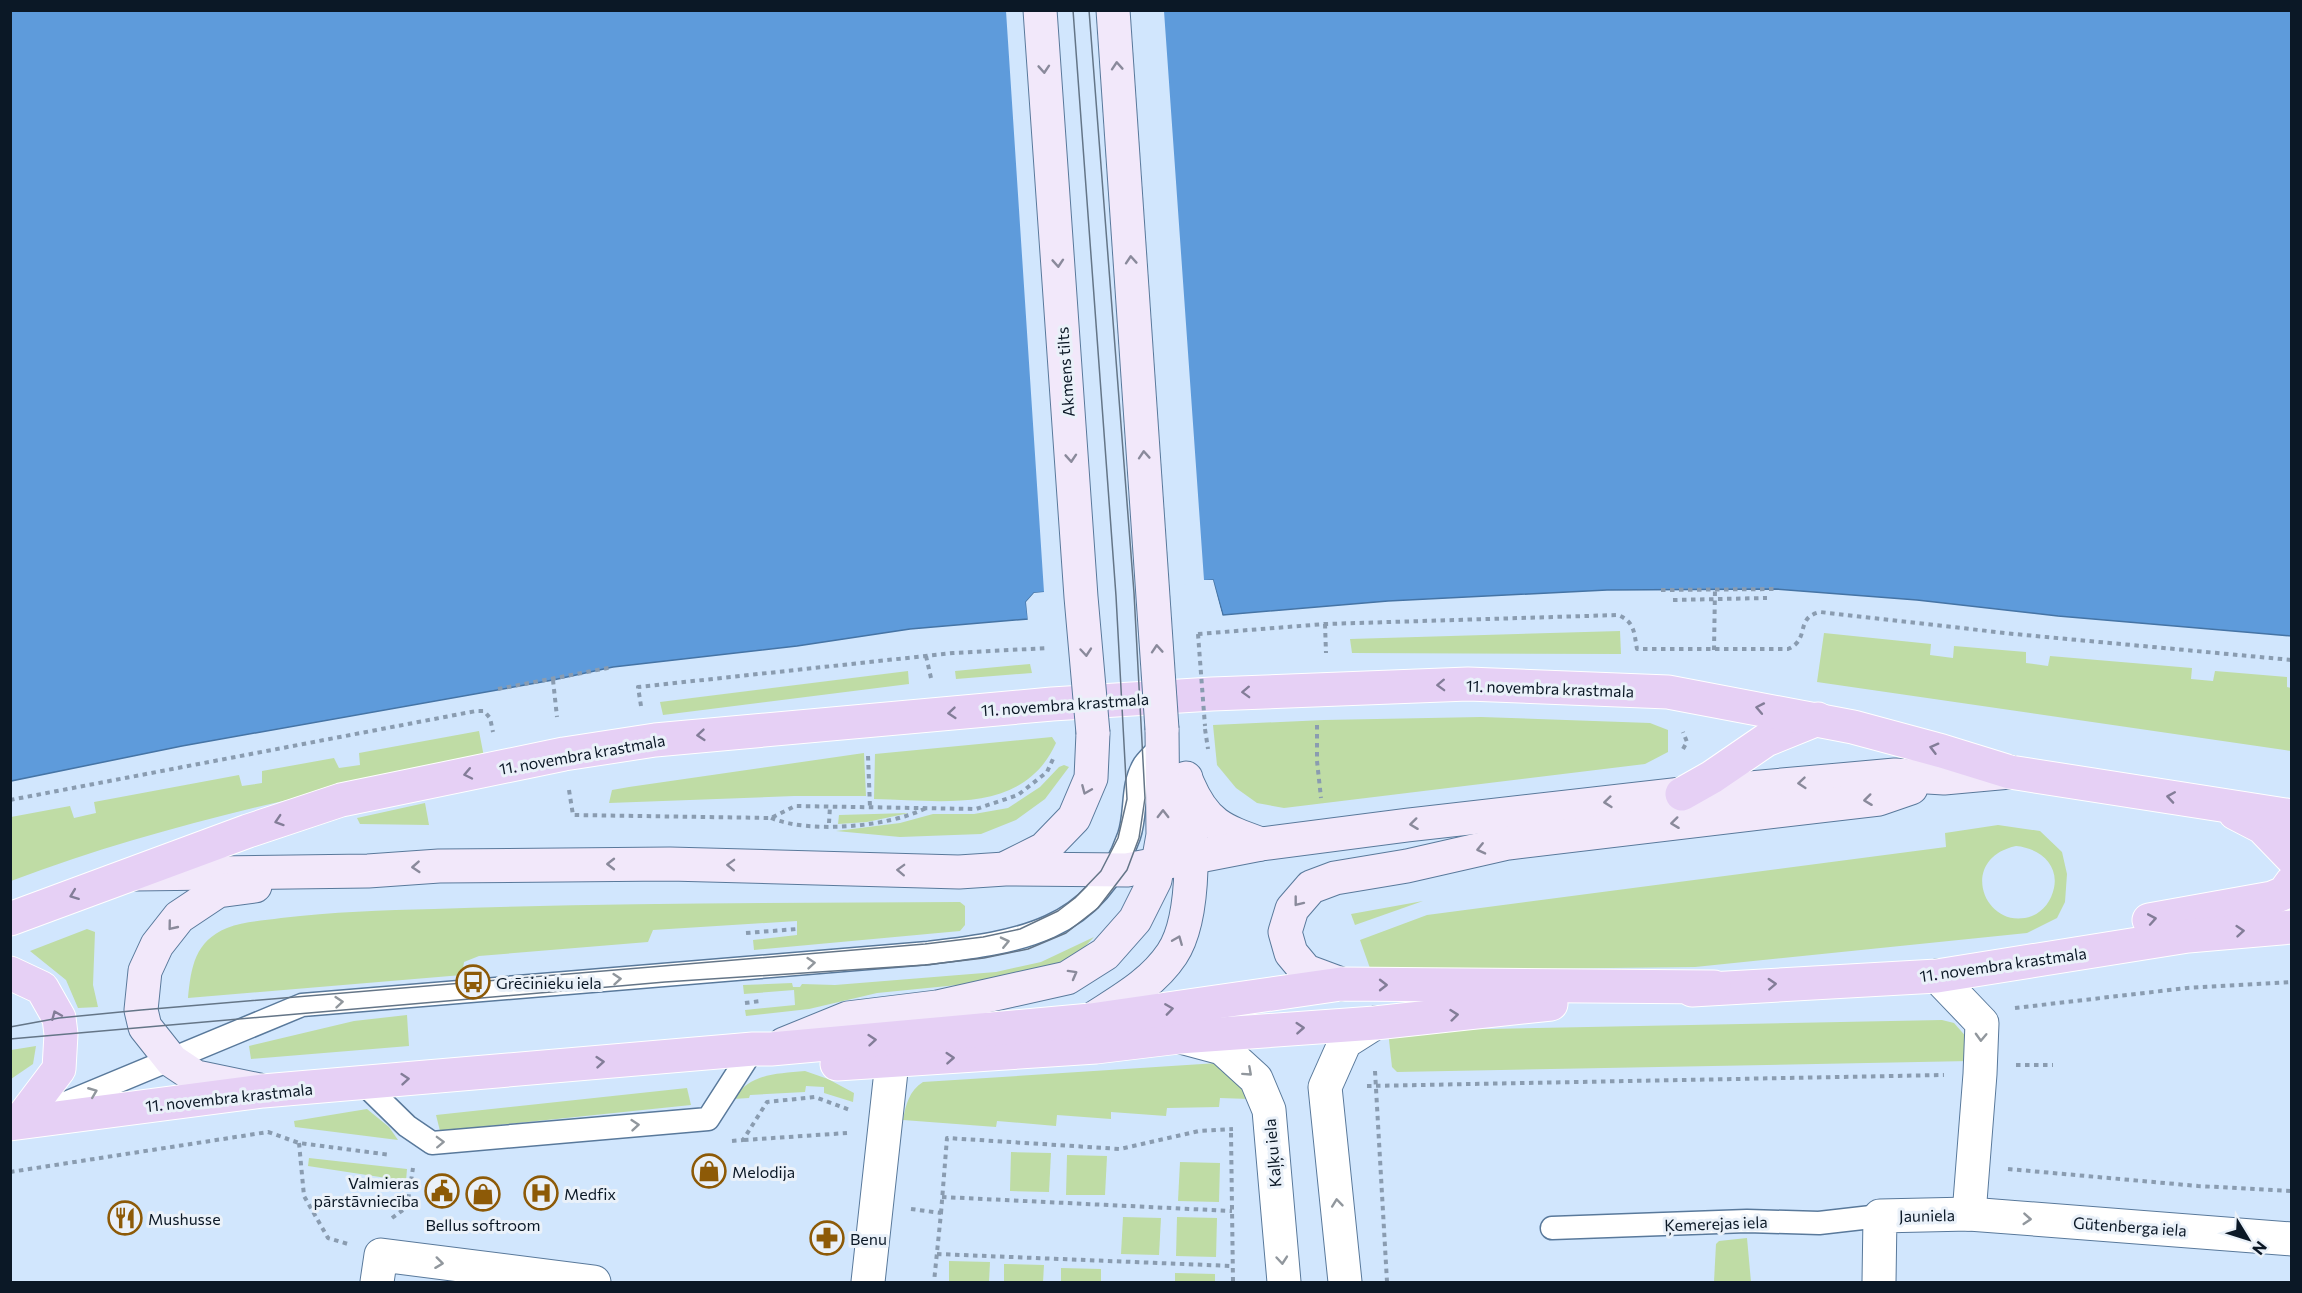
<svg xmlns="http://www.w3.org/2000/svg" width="2302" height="1293" font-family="Commissioner,sans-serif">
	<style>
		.green { fill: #bfdca5; fill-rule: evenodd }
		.water { fill: #5e9bdb; stroke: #4574a5; stroke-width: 1.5 }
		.pier { fill: #d1e6fd }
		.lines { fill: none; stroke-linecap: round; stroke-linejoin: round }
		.lane-casing { stroke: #59799b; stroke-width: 25 }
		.street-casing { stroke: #59799b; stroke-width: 35 }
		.secondary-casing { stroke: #59799b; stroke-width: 35 }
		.primary-casing { stroke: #fff; stroke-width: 35 }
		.path { stroke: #8a9cb0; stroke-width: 4; stroke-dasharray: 4.5 4.5; stroke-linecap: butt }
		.lane { stroke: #fff; stroke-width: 22 }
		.street { stroke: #fff; stroke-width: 33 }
		.secondary { stroke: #f2e8fa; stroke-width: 33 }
		.primary { stroke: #e6d0f5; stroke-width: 33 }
		.tram { stroke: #647587; stroke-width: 1.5 }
		.secondary-bridge-casing { stroke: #59799b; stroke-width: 35; stroke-linecap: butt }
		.path-bridge { stroke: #8a9cb0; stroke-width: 4; stroke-dasharray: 4.5 4.5; stroke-linecap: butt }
		.secondary-bridge { stroke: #f2e8fa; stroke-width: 33 }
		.oneway { stroke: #8a8a9b }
		.oneway2 { stroke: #837d98 }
		.oneway3 { stroke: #91979d }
		.labels { text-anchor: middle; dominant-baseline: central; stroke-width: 6; stroke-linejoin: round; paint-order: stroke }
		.street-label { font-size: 16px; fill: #0b1826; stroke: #eaf1f9 }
		.poi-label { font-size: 16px; fill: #0b1826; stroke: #eaf1f9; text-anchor: start }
	</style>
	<rect width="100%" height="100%" fill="#d1e6fd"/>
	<!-- green -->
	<g class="green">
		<polygon points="1620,631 1621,654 1352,653 1350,639"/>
		<polygon points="1824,633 1931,644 1930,655 1953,658 1954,646 2026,652 2026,663 2048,666 2050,656 2192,668 2191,679 2213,681 2215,671 2287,677 2287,687 2291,688 2291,751 1817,682"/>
		<polygon points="1030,664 1032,673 956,679 955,671"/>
		<polygon points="908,671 909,684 663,715 660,702"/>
		<polygon points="1481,717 1650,723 1668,730 1668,752 1645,764 1284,808 1257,803 1236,788 1217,765 1213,725 1324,720"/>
		<path d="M479 731 484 757C324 791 164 823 11 881V817L70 806 74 818 96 813 94 802 239 775 242 786 262 783V771L334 758 339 768 360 765 359 753Z"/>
		<path d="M1052 737 1056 743C1023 816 940 800 874 799L875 754Z"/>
		<polygon points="864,753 866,796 794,796 609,803 612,790 629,787"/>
		<polygon points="1064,765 1069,767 1045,799 1016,820 981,834 900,837 836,831 900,823 933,814 974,814 1008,808 1040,787 1059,767"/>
		<polygon points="425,803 429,825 360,824 357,818"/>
		<polygon points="909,813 867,822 838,824 839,815"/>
		<path d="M1998 825 2040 831 2062 852 2067 874 2065 902 2057 918 2027 933 1695 967 1371 971 1360 940 1427 915 1946 847 1945 833ZM2016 846C2039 848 2059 864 2054 888 2051 901 2044 911 2032 916 1985 933 1956 859 2016 846Z"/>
		<polygon points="1423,901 1355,925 1351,914"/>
		<path d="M960 902 965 906V925L960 931 754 950 753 940 797 935V921L653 930 648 942 479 956 464 962 462 975 188 998C191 967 195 941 227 928 244 921 263 921 281 918 332 912 383 910 434 909 610 903 785 903 960 902Z"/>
		<polygon points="87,929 95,932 93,985 98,1007 78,1008 66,980 30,951"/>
		<polygon points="1094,937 1073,959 1048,969 988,982 877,993 809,1009 746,1016 745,1010 795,1005 794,990 744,994 743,985 792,983 793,987 800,987 802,984 835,985 996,972 1041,962"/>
		<polygon points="407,1015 409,1046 251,1059 249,1046 354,1021"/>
		<polygon points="1942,1020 1954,1023 1969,1040 1970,1061 1397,1072 1392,1067 1388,1031"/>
		<polygon points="36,1046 33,1064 11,1079 11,1050"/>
		<path d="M1218 1063 1233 1069 1249 1099 1220 1098 1219 1107 1167 1108 1166 1116 1111 1112V1119L1057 1115 1056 1126 997 1121 996 1127 903 1120C906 1104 909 1091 923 1082Z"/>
		<path d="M805 1071 828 1079 854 1093 853 1102 824 1093V1087L806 1086 805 1092 750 1095 749 1098 733 1099C751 1073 775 1074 805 1071Z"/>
		<polygon points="687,1088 691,1105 440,1131 436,1115"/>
		<polygon points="367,1109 389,1127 398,1140 295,1127 294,1121"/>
		<polygon points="1011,1152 1051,1153 1049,1192 1010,1191"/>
		<polygon points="1067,1155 1107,1156 1105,1195 1066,1195"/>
		<polygon points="309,1158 407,1169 406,1181 308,1166"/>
		<polygon points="1180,1162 1220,1163 1219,1202 1178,1201"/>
		<polygon points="1123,1217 1161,1218 1159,1255 1121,1254"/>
		<polygon points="1177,1217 1217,1218 1216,1257 1176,1256"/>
		<polygon points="1747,1238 1751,1282 1714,1282 1716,1244 1719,1241"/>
		<polygon points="949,1261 990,1262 989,1282 949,1282"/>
		<polygon points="1004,1264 1044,1265 1043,1282 1004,1282"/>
		<polygon points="1061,1268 1101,1269 1101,1282 1061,1282"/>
		<polygon points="1175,1273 1215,1274 1215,1282 1175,1282"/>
	</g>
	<!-- water -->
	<polygon class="water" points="11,11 2291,11 2291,636 2058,616 1917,600 1776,589 1607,590 1388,601 1223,615 1213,580 1034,593 1026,602 1028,619 910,629 797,646 613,667 553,680 182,746 11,781"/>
	<!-- pier -->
	<polygon class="pier" points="1006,11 1164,11 1204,580 1213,580 1223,618 1220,616 1211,583 1035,596 1029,603 1031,620 1028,622 1026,602 1034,593 1044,592"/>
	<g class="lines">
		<defs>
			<g id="lane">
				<polyline points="363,1083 407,1126 432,1143 708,1119 753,1049"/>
				<path d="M49 1110 302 1005 928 953C1017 942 1095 933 1129 836 1137 813 1131 786 1144 765 1149 758 1157 751 1163 745"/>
				<polyline points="1552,1228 1747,1221 1819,1223 1880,1216"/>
			</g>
			<g id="street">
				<polyline points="1937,976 1982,1023 1980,1074 1969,1214"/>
				<polyline points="1181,1037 1222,1048 1256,1079 1269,1110 1284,1282"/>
				<polyline points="377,1282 381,1255 594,1282"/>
				<polyline points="868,1282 892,1062"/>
				<polyline points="1345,1282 1325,1087 1345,1042 1375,1023"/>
				<polyline points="1879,1282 1880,1216 1969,1214 2292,1239"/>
			</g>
			<g id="secondary">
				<path d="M1188 784C1205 824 1222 830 1261 844"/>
				<polyline points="1008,867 1044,849 1074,818 1091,778 1093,733"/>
				<polyline points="135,874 368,871 439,866 670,864 959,872 1005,869 1127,870 1261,844 1408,825 1682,794 1895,775 1944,778 2010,772"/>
				<polyline points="255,886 218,891 179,917 157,945 145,971 141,1010 145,1027 172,1061 196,1077 259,1090"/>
				<polyline points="1341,984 1306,971 1291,953 1285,932 1292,909 1311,887 1335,878 1407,866 1508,843 1879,799 1911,788"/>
				<path d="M1091 1020C1120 1001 1152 984 1172 954 1198 915 1192 825 1186 778"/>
				<polyline points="784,1044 848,1018 937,1007 1067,978 1105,954 1135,920 1155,880 1163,835 1162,729"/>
			</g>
			<g id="primary">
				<polyline points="1682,794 1712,777 1766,740 1818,719"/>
				<polyline points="2235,813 2262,827 2292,858"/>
				<polyline points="10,919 248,831 341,800 564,754 655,740 1052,704 1212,694 1468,684 1668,692 1853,727 1942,751 2010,772 2292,816"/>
				<polyline points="2149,920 2272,898 2284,893 2292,882"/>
				<polyline points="10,973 42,988 59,1018 61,1034 59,1069 19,1122"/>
				<polyline points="1692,990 1937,976 2188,936 2292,927"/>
				<polyline points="837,1064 1096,1047 1179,1037 1375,1023 1551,1004"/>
				<polyline points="10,1124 263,1091 753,1049 771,1049 1091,1020 1341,984 1714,987"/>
			</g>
		</defs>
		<!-- lane casing -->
		<use href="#lane" class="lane-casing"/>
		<!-- street casing -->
		<use href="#street" class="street-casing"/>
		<!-- secondary casing -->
		<use href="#secondary" class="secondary-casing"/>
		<!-- primary casing -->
		<use href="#primary" class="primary-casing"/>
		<!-- path -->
		<g class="path">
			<polyline points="1661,590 1776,589"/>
			<polyline points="1673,600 1767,598"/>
			<polyline points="1325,624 1326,653"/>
			<path d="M1198 634 1325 624 1618 615C1635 622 1634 633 1637 649H1788C1811 639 1794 618 1820 612L2014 634 2292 660"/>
			<polyline points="1714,650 1715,589"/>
			<polyline points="926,656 931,678"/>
			<polyline points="553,680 557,717"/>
			<polyline points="498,689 613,667"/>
			<polyline points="641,706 638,687 953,653 1048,648"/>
			<polyline points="1317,725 1317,761 1321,798"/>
			<polyline points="1205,729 1208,749"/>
			<polyline points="1683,749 1687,742 1683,732"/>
			<polyline points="868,756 870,807"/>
			<polyline points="569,790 573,815 771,818 795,806 976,809 1018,795 1047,772 1053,759"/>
			<polyline points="10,800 476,711 484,711 490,718 493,732"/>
			<path d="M771 818C810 834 889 827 926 808"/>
			<polyline points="829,823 830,806"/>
			<polyline points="746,933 797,929"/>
			<polyline points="745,1003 761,1001"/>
			<polyline points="2015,1008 2187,988 2292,982"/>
			<polyline points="2016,1065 2053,1065"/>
			<polyline points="1375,1071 1387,1282"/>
			<polyline points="1367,1086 1944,1075"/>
			<polyline points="1231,1133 1233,1282"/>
			<polyline points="744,1140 847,1133"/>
			<polyline points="732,1141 743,1140 767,1102 815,1097 850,1110"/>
			<polyline points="299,1143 304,1196 328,1238 348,1244"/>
			<polyline points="2008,1169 2198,1186 2292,1191"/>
			<polyline points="10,1172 268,1132 299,1143 391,1155"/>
			<polyline points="942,1197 1232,1211"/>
			<polyline points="911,1209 941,1213 934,1282"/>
			<polyline points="941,1213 947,1138 1120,1149 1199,1131 1233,1129"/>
			<polyline points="392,1218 407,1207 413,1168"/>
			<polyline points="937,1254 1232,1266"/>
		</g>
		<!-- lane -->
		<use href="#lane" class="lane"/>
		<!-- street -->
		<use href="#street" class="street"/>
		<!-- secondary -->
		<use href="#secondary" class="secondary"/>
		<!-- primary -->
		<use href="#primary" class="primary"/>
		<!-- tram -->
		<g class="tram">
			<polyline points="10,1027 59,1018 141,1010 925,944 983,937 1020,929 1058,911 1075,898 1101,871 1118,838 1127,799 1116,596 1073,10"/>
			<polyline points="10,1039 665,982 925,965 984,958 1028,949 1066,933 1098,908 1127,870 1139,838 1145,798 1134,593 1089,10"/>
		</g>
		<defs>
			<g id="secondary-bridge">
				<polyline points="1040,10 1081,597 1093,733"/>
				<polyline points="1113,10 1162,729"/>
			</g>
		</defs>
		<!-- secondary-bridge casing -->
		<use href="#secondary-bridge" class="secondary-bridge-casing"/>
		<!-- path-bridge -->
		<polyline class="path-bridge" points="1198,634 1205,726"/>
		<!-- secondary-bridge -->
		<use href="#secondary-bridge" class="secondary-bridge"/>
	</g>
	<!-- one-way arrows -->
	<defs><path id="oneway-chevron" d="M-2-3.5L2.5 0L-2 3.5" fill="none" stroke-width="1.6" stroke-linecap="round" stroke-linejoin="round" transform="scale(1.5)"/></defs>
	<g class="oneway">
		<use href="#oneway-chevron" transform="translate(1117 66) rotate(-94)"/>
		<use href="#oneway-chevron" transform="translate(1044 69) rotate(86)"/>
		<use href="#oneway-chevron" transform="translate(1131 260) rotate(-94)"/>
		<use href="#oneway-chevron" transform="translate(1058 263) rotate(86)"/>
		<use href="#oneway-chevron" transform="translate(1144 455) rotate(-94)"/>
		<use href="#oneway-chevron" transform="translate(1071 458) rotate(86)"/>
		<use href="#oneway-chevron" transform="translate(1157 649) rotate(-94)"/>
		<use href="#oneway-chevron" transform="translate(1086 652) rotate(85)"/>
		<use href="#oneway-chevron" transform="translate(1802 783) rotate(175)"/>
		<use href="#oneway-chevron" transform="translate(1086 790) rotate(113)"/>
		<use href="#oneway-chevron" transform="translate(1868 800) rotate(173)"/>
		<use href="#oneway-chevron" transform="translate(1608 802) rotate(174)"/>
		<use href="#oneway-chevron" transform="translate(1163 814) rotate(-90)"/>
		<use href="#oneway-chevron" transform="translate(1675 823) rotate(173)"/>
		<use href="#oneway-chevron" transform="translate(1414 824) rotate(173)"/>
		<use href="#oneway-chevron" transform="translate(1481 849) rotate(167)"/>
		<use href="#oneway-chevron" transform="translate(611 864) rotate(180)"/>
		<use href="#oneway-chevron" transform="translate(731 865) rotate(-178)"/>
		<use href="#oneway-chevron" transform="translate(416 867) rotate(176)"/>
		<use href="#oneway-chevron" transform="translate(901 870) rotate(-178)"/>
		<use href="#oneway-chevron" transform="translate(1298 902) rotate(128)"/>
		<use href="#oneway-chevron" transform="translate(172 926) rotate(129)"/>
		<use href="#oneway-chevron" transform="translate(1178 940) rotate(-68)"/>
		<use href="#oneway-chevron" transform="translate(1073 974) rotate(-29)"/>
	</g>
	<g class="oneway2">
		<use href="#oneway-chevron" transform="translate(1441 685) rotate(178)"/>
		<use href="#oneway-chevron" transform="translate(1246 692) rotate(178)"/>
		<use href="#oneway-chevron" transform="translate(1760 708) rotate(-169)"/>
		<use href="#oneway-chevron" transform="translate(952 713) rotate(175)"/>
		<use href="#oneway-chevron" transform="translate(701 735) rotate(175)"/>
		<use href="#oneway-chevron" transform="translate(1934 748) rotate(-165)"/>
		<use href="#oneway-chevron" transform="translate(468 774) rotate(168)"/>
		<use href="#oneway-chevron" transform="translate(2171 797) rotate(-171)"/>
		<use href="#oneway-chevron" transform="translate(279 821) rotate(162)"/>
		<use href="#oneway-chevron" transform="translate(74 895) rotate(159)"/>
		<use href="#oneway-chevron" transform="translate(2152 919) rotate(-10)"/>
		<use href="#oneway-chevron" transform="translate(2240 931) rotate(-5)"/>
		<use href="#oneway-chevron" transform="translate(1772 984) rotate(-3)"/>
		<use href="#oneway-chevron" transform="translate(1383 985)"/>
		<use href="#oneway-chevron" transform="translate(1169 1009) rotate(-8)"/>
		<use href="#oneway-chevron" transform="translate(56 1015) rotate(-113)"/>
		<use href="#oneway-chevron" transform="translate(1454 1015) rotate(-6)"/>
		<use href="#oneway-chevron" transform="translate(1300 1028) rotate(-4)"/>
		<use href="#oneway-chevron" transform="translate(872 1040) rotate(-5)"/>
		<use href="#oneway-chevron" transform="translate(950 1058) rotate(-4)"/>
		<use href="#oneway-chevron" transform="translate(600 1062) rotate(-5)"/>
		<use href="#oneway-chevron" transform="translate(405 1079) rotate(-5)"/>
	</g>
	<g class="oneway3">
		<use href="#oneway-chevron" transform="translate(1005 942) rotate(-13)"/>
		<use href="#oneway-chevron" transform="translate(811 963) rotate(-5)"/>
		<use href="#oneway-chevron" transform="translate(617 979) rotate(-5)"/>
		<use href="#oneway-chevron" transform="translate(339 1002) rotate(-5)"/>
		<use href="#oneway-chevron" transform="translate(1981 1037) rotate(92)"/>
		<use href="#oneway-chevron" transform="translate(1248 1072) rotate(42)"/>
		<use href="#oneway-chevron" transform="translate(93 1092) rotate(-22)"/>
		<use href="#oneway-chevron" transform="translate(635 1125) rotate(-5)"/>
		<use href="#oneway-chevron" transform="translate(440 1142) rotate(-2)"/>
		<use href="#oneway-chevron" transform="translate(1337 1203) rotate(-96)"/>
		<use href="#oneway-chevron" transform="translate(2027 1219) rotate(4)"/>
		<use href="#oneway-chevron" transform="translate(1282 1260) rotate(85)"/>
		<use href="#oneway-chevron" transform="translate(439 1263) rotate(7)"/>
	</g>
	<!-- icons -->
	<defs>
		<symbol id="bus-ring" viewBox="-11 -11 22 22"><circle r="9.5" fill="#eaf1f9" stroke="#8d5a07" stroke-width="1.5"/><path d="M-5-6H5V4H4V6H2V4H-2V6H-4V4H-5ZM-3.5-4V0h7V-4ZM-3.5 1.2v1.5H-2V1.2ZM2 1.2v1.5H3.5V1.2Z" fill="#8d5a07"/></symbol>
		<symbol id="shop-ring" viewBox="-11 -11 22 22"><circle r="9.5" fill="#eaf1f9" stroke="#8d5a07" stroke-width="1.5"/><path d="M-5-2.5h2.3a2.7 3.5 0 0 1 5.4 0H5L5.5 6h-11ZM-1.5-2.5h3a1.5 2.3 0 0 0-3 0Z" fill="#8d5a07"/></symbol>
		<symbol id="civic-ring" viewBox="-11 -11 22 22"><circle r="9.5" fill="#eaf1f9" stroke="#8d5a07" stroke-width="1.5"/><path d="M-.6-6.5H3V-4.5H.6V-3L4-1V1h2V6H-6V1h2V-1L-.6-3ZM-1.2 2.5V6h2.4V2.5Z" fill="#8d5a07"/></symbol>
		<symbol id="hospital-ring" viewBox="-11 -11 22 22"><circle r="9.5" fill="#eaf1f9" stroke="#8d5a07" stroke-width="1.5"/><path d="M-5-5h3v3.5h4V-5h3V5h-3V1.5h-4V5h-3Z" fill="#8d5a07"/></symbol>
		<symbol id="restaurant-ring" viewBox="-11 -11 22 22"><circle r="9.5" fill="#eaf1f9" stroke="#8d5a07" stroke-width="1.5"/><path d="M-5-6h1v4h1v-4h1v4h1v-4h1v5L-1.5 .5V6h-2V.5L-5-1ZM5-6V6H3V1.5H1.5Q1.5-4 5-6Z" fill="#8d5a07"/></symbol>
		<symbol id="pharmacy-ring" viewBox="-11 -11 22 22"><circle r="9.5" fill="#eaf1f9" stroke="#8d5a07" stroke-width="1.5"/><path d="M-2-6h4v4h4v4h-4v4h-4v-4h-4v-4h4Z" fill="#8d5a07"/></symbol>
	</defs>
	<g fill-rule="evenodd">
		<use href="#bus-ring" x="454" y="963" width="38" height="38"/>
		<use href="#shop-ring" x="690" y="1152" width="38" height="38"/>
		<use href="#civic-ring" x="423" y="1172" width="38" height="38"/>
		<use href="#hospital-ring" x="522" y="1174" width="38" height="38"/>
		<use href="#shop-ring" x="464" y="1175" width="38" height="38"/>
		<use href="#restaurant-ring" x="106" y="1199" width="38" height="38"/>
		<use href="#pharmacy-ring" x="808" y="1219" width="38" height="38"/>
	</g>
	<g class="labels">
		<!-- street labels -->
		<g class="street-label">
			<text transform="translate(1065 372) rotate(-94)">Akmens tilts</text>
			<text transform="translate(1550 688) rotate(2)">11. novembra krastmala</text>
			<text transform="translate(1065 704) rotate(-4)">11. novembra krastmala</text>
			<text transform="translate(582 754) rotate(-10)">11. novembra krastmala</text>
			<text transform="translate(2003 964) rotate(-8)">11. novembra krastmala</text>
			<text transform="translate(229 1097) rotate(-6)">11. novembra krastmala</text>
			<text transform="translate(1272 1153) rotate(-95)">Kaļķu iela</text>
			<text transform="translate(1927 1215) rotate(-1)">Jauniela</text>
			<text transform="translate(1716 1223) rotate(-2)">Ķemerejas iela</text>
			<text transform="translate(2130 1226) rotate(4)">Gūtenberga iela</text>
		</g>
		<!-- poi labels -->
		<g class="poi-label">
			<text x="496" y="982">Grēcinieku iela</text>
			<text x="732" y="1171">Melodija</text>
			<text x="419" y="1182" text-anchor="end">Valmieras<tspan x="419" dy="18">pārstāvniecība</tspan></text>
			<text x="564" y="1193">Medfix</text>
			<text x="148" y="1218">Mushusse</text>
			<text x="483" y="1224" text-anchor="middle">Bellus softroom</text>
			<text x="850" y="1238">Benu</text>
		</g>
	</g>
	<!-- border -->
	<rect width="2302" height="1293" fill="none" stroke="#0b1826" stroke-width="24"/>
	<!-- north arrow -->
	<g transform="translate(2248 1239) rotate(128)" stroke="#eaf1f9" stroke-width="4.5" paint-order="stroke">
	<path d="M0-4.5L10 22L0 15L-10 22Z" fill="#0b1826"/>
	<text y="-9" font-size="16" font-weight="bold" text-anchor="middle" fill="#0b1826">N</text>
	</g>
</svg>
